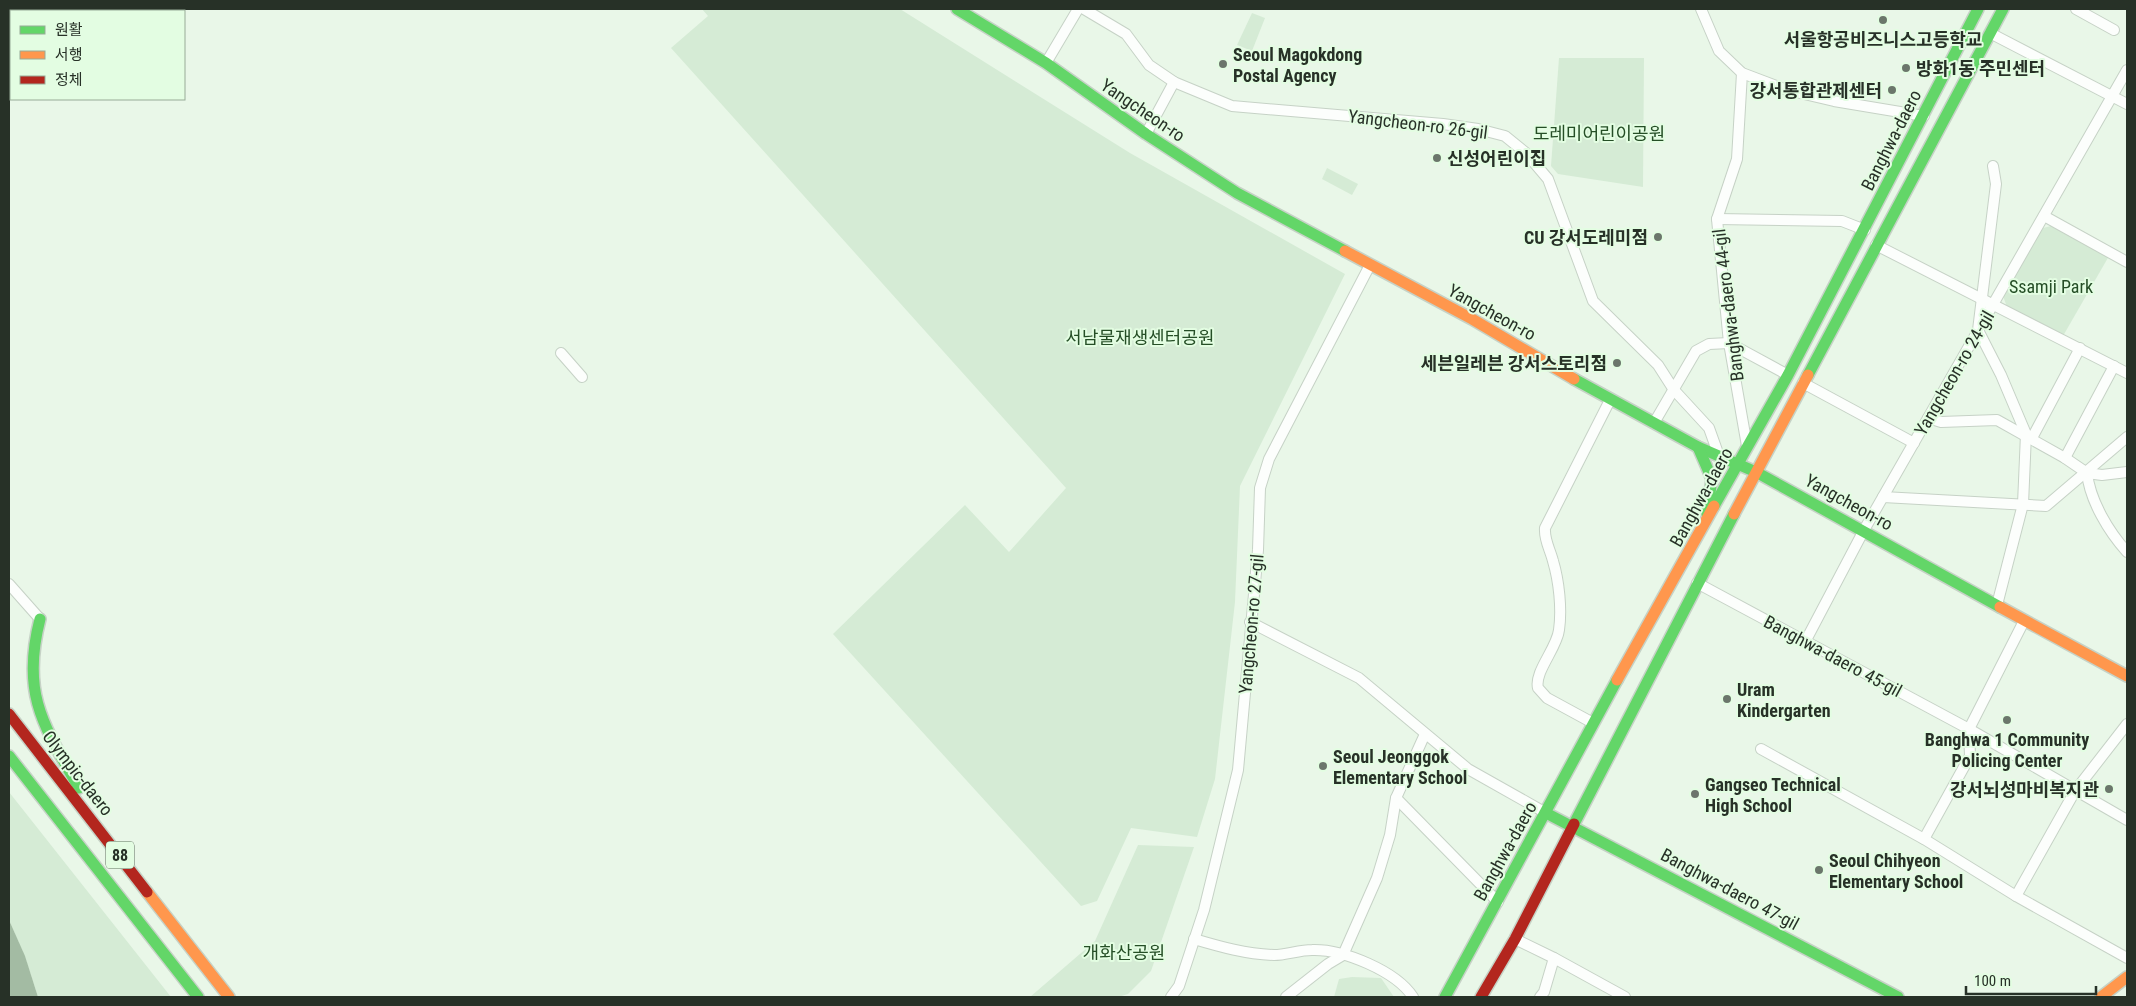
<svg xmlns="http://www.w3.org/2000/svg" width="2136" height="1006" font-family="'Roboto Condensed','Noto Sans KR',sans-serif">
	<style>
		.green { fill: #d5ebd5 }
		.water { fill: #a3bba3 }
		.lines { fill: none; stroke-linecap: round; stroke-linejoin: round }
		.street-casing { stroke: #c6d2c6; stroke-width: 12 }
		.fast-casing { stroke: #c6d2c6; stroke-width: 14 }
		.slow-casing { stroke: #c6d2c6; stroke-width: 14 }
		.jam-casing { stroke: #c6d2c6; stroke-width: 14 }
		.street { stroke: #fcfefc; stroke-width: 10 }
		.fast { stroke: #63d668; stroke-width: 11 }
		.slow { stroke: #ff974d; stroke-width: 11 }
		.jam { stroke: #b3261e; stroke-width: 11 }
		.poi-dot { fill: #6b766b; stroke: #e3fde2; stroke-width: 2 }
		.labels { text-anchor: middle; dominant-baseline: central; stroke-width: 4; stroke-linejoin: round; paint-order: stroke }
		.shield { fill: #e3fde2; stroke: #5f6e5f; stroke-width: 1 }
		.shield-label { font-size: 16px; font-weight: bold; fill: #273127 }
		.poi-label { font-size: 18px; font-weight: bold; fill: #273127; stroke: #e3fde2; text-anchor: start }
		.street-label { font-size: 18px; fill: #273127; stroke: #e3fde2 }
		.park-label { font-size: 18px; fill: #254e26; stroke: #e3fde2 }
	</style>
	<rect width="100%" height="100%" fill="#e9f7e8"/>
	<!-- green -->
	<g class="green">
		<polygon points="702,9 900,9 1130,153 1345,274 1240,486 1235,602 1215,779 1197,837 1131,828 1097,901 1081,906 833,634 965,505 1009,552 1066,488 671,48 708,16"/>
		<polygon points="1252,13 1265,18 1252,51 1237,45"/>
		<polygon points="1559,58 1644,58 1643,187 1558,174 1551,166"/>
		<polygon points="1327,168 1358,184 1352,195 1322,179"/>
		<polygon points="2055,225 2109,256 2063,336 2007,307 2003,296 2043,228"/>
		<polygon points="9,792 171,997 38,997 25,957 9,920"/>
		<polygon points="1138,845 1194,847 1151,971 1128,994 1118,997 1030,997 1095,941"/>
		<polygon points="1352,977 1381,978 1394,997 1334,997 1339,979"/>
	</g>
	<!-- water -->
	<polygon class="water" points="9,920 25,956 38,997 9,997"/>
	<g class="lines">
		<defs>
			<g id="street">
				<polyline points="1084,9 1126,34 1149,65 1174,82 1232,106 1443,124 1478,129 1505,136 1526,153 1548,179 1593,301 1658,365 1674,390 1709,428 1719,456"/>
				<polyline points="1701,9 1719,51 1742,73 1787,90 1834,101 1924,116"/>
				<polyline points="2076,9 2114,30"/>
				<polyline points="1990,33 2127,104"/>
				<polyline points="1046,63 1078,9"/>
				<polyline points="1742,73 1737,159 1717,219 1729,343 1747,446"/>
				<polyline points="1146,134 1174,82"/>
				<polyline points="1993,166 1996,184 1978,330 2001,375 2026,434 2023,504 1997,605"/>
				<polyline points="2044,216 2127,262"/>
				<polyline points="1717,219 1842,221 1865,230"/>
				<polyline points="1876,245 2127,373"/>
				<polyline points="561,353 582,377"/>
				<polyline points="1803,383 1914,443"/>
				<polyline points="1928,418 1941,422 1997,420 2065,458 2087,473 2102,475 2127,472"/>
				<polyline points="1654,423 1696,351 1709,344 1729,343 1788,375"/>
				<polyline points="2032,438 2080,348"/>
				<polyline points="2065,458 2114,366"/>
				<path d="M2087 473C2090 501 2109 532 2127 552"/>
				<polyline points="1883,497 2046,506 2127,437"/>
				<polyline points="1697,583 1969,729 2127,820"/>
				<polyline points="9,584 40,619"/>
				<polyline points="1250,622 1359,678 1468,769 1546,813"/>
				<polyline points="1805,642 1864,530 2127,70"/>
				<path d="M1593 723 1547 698 1538 688C1534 672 1557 648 1559 630 1562 609 1559 581 1553 561 1550 549 1544 540 1545 528L1610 400"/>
				<polyline points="1425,734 1396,798 1498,902"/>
				<polyline points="1761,749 1924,839 2016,896 2127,958"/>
				<polyline points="1924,839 1970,756 1969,729 2024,621"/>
				<polyline points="2016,896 2075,791 2127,724"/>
				<path d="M1194 939C1221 947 1246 954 1274 955 1286 955 1299 950 1312 950 1343 949 1396 971 1413 997"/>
				<polyline points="1515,939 1554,958 1625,997"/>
				<polyline points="1171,997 1179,986 1204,910 1238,770 1258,550 1260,488 1269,459 1370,265"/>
				<polyline points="1286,997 1328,964 1343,955 1377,878 1390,835 1396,798"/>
				<polyline points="1540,997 1544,992 1554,958"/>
			</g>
			<g id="fast">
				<polyline points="957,9 1046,63 1146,134 1237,193 1345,251"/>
				<polyline points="1808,375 2003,9"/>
				<polyline points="1574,379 1698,447 1756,472 2000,607"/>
				<polyline points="1698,447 1712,479 1707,514"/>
				<polyline points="1714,506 1788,375 1978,9"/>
				<path d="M40 619C21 693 43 725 79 788"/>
				<polyline points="9,756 198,997"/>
				<polyline points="1546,813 1898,997"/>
				<polyline points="1574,824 1734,514"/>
				<polyline points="1445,997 1617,680"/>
			</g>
			<g id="slow">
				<polyline points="1345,251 1472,319 1574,379"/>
				<polyline points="1734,514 1808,375"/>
				<polyline points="2000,607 2127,676"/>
				<polyline points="1617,680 1714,506"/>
				<polyline points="147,892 229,997"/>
				<polyline points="2101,997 2127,977"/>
			</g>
			<g id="jam">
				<polyline points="9,714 147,892"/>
				<polyline points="1481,997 1515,939 1574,824"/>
			</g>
		</defs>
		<!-- street casing -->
		<use href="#street" class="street-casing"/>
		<!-- fast casing -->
		<use href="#fast" class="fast-casing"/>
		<!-- slow casing -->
		<use href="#slow" class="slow-casing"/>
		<!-- jam casing -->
		<use href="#jam" class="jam-casing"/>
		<!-- street -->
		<use href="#street" class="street"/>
		<!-- fast -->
		<use href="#fast" class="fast"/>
		<!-- slow -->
		<use href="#slow" class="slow"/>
		<!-- jam -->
		<use href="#jam" class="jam"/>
	</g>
	<!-- markers -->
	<g class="poi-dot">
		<circle cx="1883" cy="20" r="5"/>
		<circle cx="1223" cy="64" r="5"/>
		<circle cx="1906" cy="68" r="5"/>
		<circle cx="1892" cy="90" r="5"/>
		<circle cx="1437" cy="158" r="5"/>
		<circle cx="1658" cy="237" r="5"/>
		<circle cx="1617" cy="363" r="5"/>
		<circle cx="1727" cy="699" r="5"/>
		<circle cx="2007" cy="720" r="5"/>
		<circle cx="1323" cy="766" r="5"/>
		<circle cx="2109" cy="789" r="5"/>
		<circle cx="1695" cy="794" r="5"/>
		<circle cx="1819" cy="870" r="5"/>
	</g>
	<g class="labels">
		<!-- shield labels -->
		<rect class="shield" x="106" y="841.5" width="28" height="27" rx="4"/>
		<g class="shield-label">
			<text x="120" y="855">88</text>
		</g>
		<!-- poi labels -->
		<g class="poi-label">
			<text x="1883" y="39" text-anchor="middle">서울항공비즈니스고등학교</text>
			<text x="1233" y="54">Seoul Magokdong<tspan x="1233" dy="21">Postal Agency</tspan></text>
			<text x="1916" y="68">방화1동 주민센터</text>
			<text x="1882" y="90" text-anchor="end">강서통합관제센터</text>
			<text x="1447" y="158">신성어린이집</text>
			<text x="1648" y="237" text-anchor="end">CU 강서도레미점</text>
			<text x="1607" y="363" text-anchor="end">세븐일레븐 강서스토리점</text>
			<text x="1737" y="689">Uram<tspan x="1737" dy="21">Kindergarten</tspan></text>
			<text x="2007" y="739" text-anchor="middle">Banghwa 1 Community<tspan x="2007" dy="21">Policing Center</tspan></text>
			<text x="1333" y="756">Seoul Jeonggok<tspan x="1333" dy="21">Elementary School</tspan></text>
			<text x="1705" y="784">Gangseo Technical<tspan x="1705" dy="21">High School</tspan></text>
			<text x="2099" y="789" text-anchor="end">강서뇌성마비복지관</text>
			<text x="1829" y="860">Seoul Chihyeon<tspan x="1829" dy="21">Elementary School</tspan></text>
		</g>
		<!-- street labels -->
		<g class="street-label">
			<text transform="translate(1143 110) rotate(34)">Yangcheon-ro</text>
			<text transform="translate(1418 124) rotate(7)">Yangcheon-ro 26-gil</text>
			<text transform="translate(1891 140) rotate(-63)">Banghwa-daero</text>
			<text transform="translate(1728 305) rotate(-97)">Banghwa-daero 44-gil</text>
			<text transform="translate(1492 312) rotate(29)">Yangcheon-ro</text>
			<text transform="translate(1954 373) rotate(-60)">Yangcheon-ro 24-gil</text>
			<text transform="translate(1701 497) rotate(-61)">Banghwa-daero</text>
			<text transform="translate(1849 502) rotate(29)">Yangcheon-ro</text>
			<text transform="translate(1251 624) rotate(-85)">Yangcheon-ro 27-gil</text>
			<text transform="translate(1833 656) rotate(28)">Banghwa-daero 45-gil</text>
			<text transform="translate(78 773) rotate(52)">Olympic-daero</text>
			<text transform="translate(1505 851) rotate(-61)">Banghwa-daero</text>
			<text transform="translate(1730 889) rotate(28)">Banghwa-daero 47-gil</text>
		</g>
		<!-- park labels -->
		<g class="park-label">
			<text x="1599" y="133">도레미어린이공원</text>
			<text x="2051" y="286">Ssamji Park</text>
			<text x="1140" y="337">서남물재생센터공원</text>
			<text x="1124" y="952">개화산공원</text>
		</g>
	</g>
	<!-- border -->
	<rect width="2136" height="1006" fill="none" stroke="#273127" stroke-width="20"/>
	<!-- legend -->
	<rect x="10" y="10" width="175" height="90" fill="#e3fde2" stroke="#98ab97"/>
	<rect x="20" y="26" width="25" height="8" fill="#63d668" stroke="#98ab97"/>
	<text x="55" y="35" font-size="15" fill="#273127">원활</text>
	<rect x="20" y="51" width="25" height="8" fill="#ff974d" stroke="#98ab97"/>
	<text x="55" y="60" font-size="15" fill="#273127">서행</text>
	<rect x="20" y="76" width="25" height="8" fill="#b3261e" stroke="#98ab97"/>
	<text x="55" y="85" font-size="15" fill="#273127">정체</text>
	<!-- scale -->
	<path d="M1966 986v8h130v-8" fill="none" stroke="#273127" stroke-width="2.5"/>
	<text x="1974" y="986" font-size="15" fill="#273127" stroke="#e3fde2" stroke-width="4" paint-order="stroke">100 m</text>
</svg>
